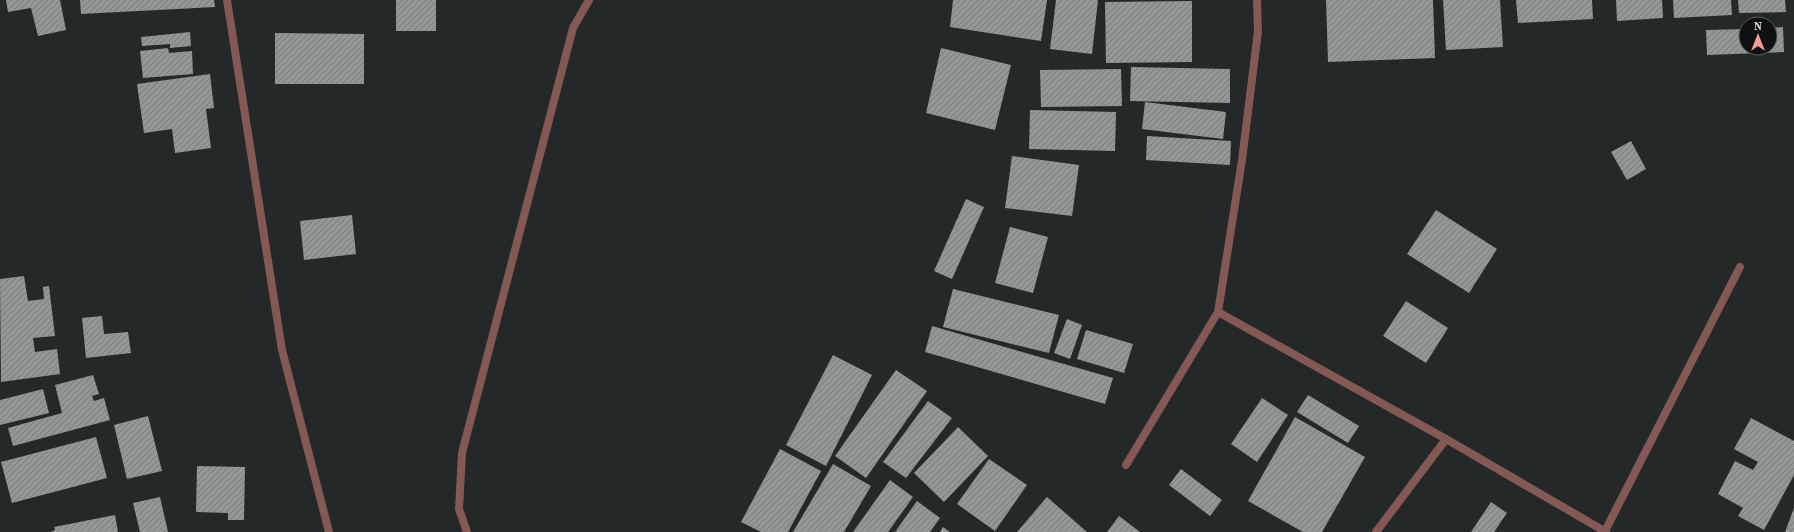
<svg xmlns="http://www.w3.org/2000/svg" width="1794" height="532" font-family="'Source Serif 4',serif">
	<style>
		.building { fill: url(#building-hatch) }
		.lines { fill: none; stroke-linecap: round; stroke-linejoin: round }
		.lane { stroke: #845853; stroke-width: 8 }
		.street { stroke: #845853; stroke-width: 8 }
	</style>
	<defs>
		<pattern id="building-hatch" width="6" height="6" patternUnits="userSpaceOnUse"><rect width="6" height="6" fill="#929697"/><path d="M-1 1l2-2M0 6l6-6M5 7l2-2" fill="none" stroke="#797c7d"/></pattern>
	</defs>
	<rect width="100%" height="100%" fill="#242829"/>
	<!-- building -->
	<g class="building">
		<polygon points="6,0 60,0 66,30 38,36 31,8 8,12"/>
		<polygon points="80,0 214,0 215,7 81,14"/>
		<rect x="396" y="0" width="40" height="31"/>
		<polygon points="953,0 1047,0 1041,41 950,27"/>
		<polygon points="1056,0 1098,0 1092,54 1050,49"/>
		<polygon points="1326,0 1433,0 1435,58 1328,62"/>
		<polygon points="1443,0 1500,0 1503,47 1446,50"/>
		<polygon points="1516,0 1592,0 1593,19 1518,23"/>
		<polygon points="1616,0 1662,0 1663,18 1617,21"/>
		<polygon points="1673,0 1731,0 1732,15 1674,18"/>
		<polygon points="1738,0 1785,0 1786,12 1739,13"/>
		<polygon points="1192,1 1192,62 1106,63 1105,2"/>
		<polygon points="1783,27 1784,52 1707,55 1706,30 1746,29 1746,48 1770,48 1770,28"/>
		<polygon points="190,32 191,46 170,48 170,44 142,46 141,37"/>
		<polygon points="275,33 364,34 364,84 275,84"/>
		<polygon points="168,48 169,53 192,51 193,74 143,78 140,51"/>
		<polygon points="941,48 1011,65 995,130 926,113"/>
		<polygon points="1131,67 1230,69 1230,103 1130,101"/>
		<polygon points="1121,69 1122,106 1041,107 1040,70"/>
		<polygon points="210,74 214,108 206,109 211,148 175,153 172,129 144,133 137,84"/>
		<polygon points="1145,102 1226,112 1223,139 1142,129"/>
		<polygon points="1030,110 1116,112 1115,151 1029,149"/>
		<polygon points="1147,136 1231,141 1230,165 1146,160"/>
		<polygon points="1631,141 1646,169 1627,180 1611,152"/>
		<polygon points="1012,156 1079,165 1072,216 1005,208"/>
		<polygon points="966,199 984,207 952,279 934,271"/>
		<polygon points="1436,210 1497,249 1469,293 1407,254"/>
		<polygon points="352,215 356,254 304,260 300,221"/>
		<polygon points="1010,227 1048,237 1033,293 995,283"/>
		<polygon points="24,276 28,301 44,299 43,287 49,286 55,336 33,338 35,352 57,349 60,374 1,382 0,279"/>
		<polygon points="953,289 1059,315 1049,353 943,327"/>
		<polygon points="1406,301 1448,328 1426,363 1383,336"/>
		<polygon points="102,316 104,334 128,332 131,353 86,358 82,318"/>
		<polygon points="1067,319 1082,325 1070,359 1054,353"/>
		<polygon points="932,326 1113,378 1105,404 925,352"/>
		<polygon points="1086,330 1133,344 1124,373 1077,359"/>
		<polygon points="833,355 872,375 826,466 786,445"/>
		<polygon points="896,370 927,391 866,478 835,456"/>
		<polygon points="93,375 99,394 92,396 94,401 104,398 110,420 13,446 8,428 62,413 55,385"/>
		<polygon points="43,389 49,413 0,425 0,400"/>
		<polygon points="1308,395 1359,426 1348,443 1297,412"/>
		<polygon points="1262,398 1288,415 1257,462 1231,444"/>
		<polygon points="928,401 952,418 906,478 883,462"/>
		<polygon points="148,416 162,471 127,479 114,425"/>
		<polygon points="1295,417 1365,457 1322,532 1303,532 1248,501"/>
		<polygon points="1751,418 1794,441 1794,475 1764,530 1738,516 1743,508 1718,494 1735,461 1753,470 1758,462 1734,449"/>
		<polygon points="958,427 988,456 944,502 914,473"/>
		<polygon points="96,437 107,478 12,503 1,462"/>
		<polygon points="780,449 821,471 788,532 761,532 741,522"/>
		<polygon points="989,459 1027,485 995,531 957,504"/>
		<polygon points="833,464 871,486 844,532 793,532"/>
		<polygon points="197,466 245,467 244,520 228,520 228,513 196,512"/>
		<polygon points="1181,469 1222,500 1210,516 1169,485"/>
		<polygon points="890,480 913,497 888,532 853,532"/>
		<polygon points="160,497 168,532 140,532 133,503"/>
		<polygon points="1047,497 1087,532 1017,532"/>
		<polygon points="917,501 940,518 930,532 895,532"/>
		<polygon points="1491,502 1507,513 1494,532 1471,532"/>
		<polygon points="1794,508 1794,532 1785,532"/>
		<polygon points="115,515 118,532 51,532 55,530 54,527"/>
		<polygon points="1119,516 1140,532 1107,532"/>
		<polygon points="943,527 950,532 940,532"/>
	</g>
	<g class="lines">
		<!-- lane -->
		<polyline class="lane" points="1376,532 1446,439"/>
		<!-- street -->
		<g class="street">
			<polyline points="227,0 282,350 329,532"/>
			<polyline points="1218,312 1446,439 1606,532"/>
			<polyline points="1126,465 1218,312 1242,160 1258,31 1257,0"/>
			<polyline points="1605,531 1740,267"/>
			<polyline points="467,532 459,509 462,453 573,28 589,0"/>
		</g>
	</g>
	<!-- north arrow -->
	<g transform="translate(1758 36)"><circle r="19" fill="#0f1011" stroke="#5c5e5f"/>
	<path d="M0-3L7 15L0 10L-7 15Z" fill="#f59c92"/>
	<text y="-6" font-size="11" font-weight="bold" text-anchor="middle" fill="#d0d2d3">N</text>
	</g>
</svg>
